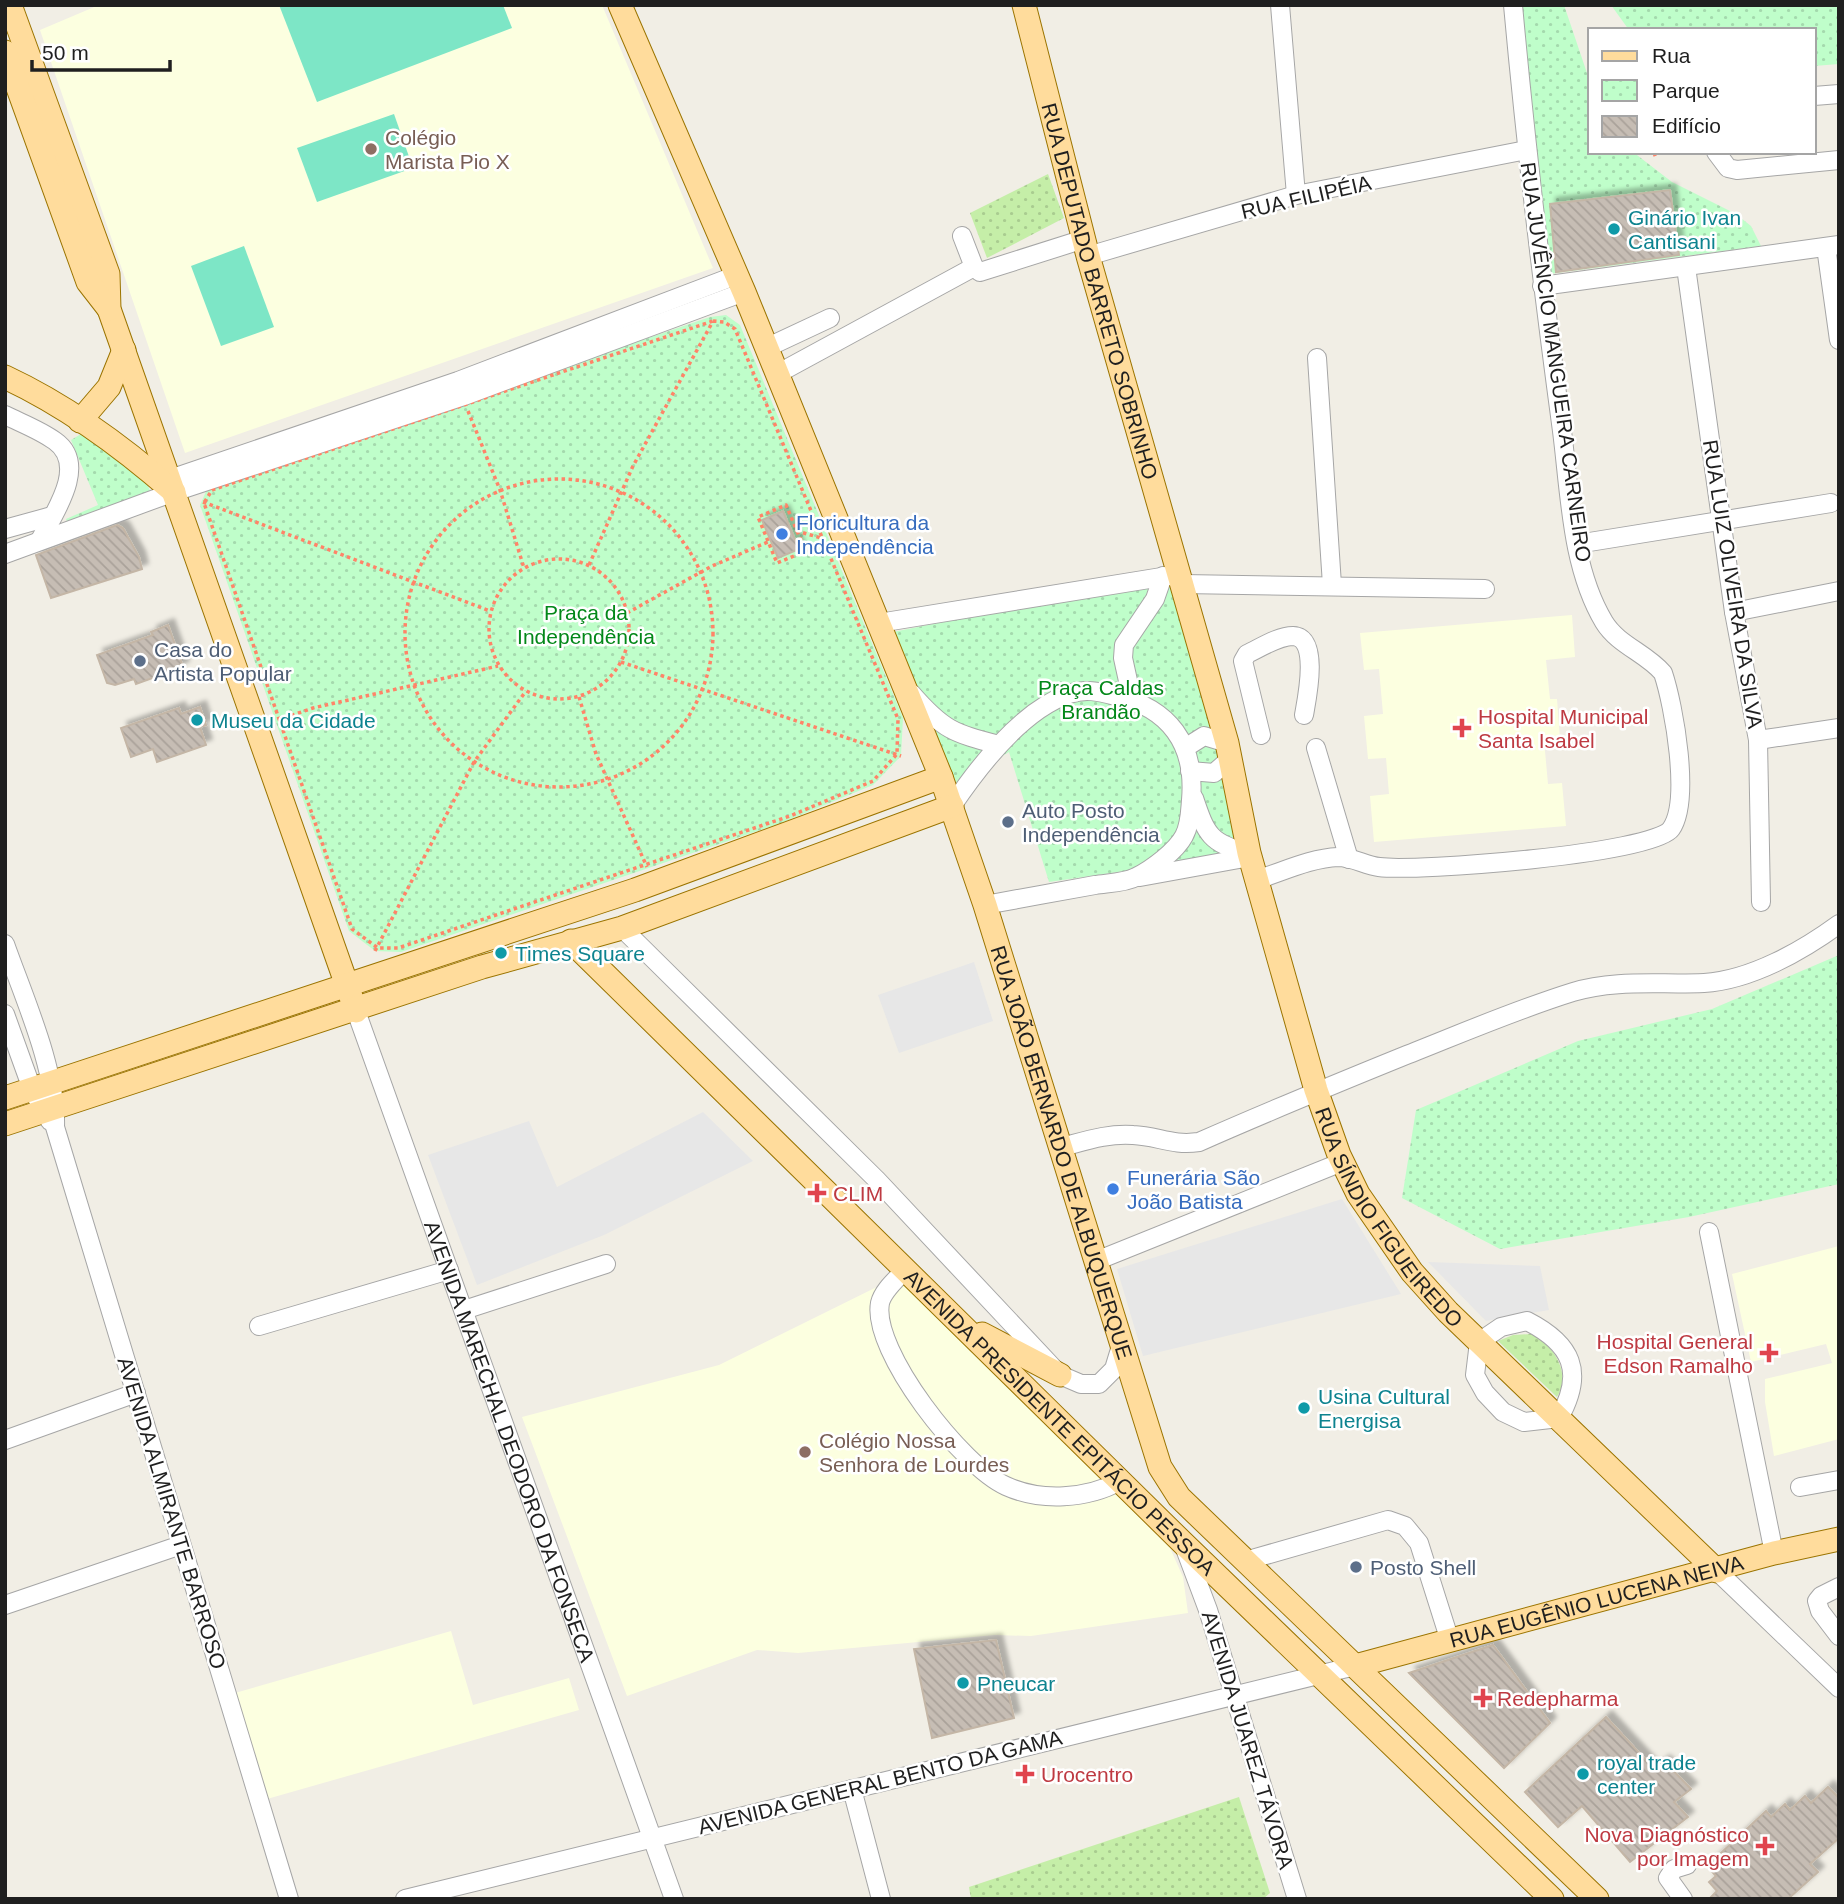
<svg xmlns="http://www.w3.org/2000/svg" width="1844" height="1904" font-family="Helvetica,sans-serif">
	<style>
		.education { fill: #fcffe0 }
		.grass { fill: url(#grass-dots) }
		.park { fill: url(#park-dots) }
		.pitch { fill: #7de6c6 }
		.parking { fill: #e7e7e7 }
		.building { fill: url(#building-back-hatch); stroke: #c4b6a6; stroke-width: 2; filter: url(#shadow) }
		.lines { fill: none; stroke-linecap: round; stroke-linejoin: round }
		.minor-casing { stroke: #a6a6a6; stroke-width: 20 }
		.major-casing { stroke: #9b7400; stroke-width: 25 }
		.path { stroke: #ff8468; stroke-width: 3.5; stroke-dasharray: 3.5 3.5; stroke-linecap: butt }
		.minor { stroke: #fff; stroke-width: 18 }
		.major { stroke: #ffdc9c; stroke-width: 23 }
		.education-dot { fill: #8d6e63; stroke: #fff; stroke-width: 2.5 }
		.culture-dot { fill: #0f9aa8; stroke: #fff; stroke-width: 2.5 }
		.shop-dot { fill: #3f7fe0; stroke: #fff; stroke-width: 2.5 }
		.service-dot { fill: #5c6f8a; stroke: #fff; stroke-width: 2.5 }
		.health-dot { fill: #e0444e; stroke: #fff; stroke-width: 2.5 }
		.labels { text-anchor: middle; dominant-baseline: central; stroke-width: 5; stroke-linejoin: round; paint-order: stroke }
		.education-label { font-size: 21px; fill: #785e54; stroke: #fff; text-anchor: start }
		.street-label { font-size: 21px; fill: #1f1f1f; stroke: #fff }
		.culture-label { font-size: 21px; fill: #0d838f; stroke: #fff; text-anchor: start }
		.shop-label { font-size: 21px; fill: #366cbe; stroke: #fff; text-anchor: start }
		.park-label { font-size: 21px; fill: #038819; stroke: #fff }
		.service-label { font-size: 21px; fill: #4e5e75; stroke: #fff; text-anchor: start }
		.health-label { font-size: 21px; fill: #be3a42; stroke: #fff; text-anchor: start }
	</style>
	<defs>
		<pattern id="grass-dots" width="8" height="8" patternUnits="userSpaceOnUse" patternTransform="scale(1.75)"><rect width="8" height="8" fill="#c5eea8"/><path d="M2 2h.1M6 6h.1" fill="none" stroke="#a9cc90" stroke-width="1.8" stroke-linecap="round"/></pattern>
		<pattern id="park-dots" width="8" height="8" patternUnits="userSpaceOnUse" patternTransform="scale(1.75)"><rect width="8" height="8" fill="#bffeca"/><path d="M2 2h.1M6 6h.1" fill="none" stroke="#a4d9ad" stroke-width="1.8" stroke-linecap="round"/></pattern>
		<pattern id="building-back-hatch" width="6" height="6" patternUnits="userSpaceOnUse" patternTransform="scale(1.75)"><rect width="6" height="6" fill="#c6bdb4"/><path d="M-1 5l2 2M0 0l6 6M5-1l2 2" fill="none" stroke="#aaa29a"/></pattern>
		<filter id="shadow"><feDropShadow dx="6" dy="-6" stdDeviation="2" flood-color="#0004"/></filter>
	</defs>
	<rect width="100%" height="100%" fill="#f1eee5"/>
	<!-- education -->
	<g class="education">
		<polygon points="99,5 602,5 713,268 185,453 40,30"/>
		<polygon points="1572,615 1575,657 1546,660 1550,699 1557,699 1560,739 1544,740 1548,784 1562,783 1566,826 1374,842 1370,796 1389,794 1386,758 1368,759 1364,716 1383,714 1379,669 1364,670 1360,633"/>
		<polygon points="1839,1246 1839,1439 1774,1456 1765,1402 1765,1379 1832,1363 1826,1344 1751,1362 1732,1274"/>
		<polygon points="897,1277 1170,1548 1183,1577 1188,1613 1031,1636 995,1635 798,1653 757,1650 627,1696 522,1417 719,1365"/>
		<polygon points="451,1631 473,1705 569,1678 579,1710 267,1799 235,1693"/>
	</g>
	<!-- grass -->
	<g class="grass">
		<polygon points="1048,174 1064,218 987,258 970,213"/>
		<path d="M1531 1334C1553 1344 1572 1373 1557 1397L1498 1341 1513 1335Z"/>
		<polygon points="1239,1797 1270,1893 1263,1899 971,1899 969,1887"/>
	</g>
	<!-- park -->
	<g class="park">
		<polygon points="1522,5 1564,5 1590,82 1590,152 1633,152 1672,182 1736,214 1751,226 1761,246 1549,274"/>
		<polygon points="1611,5 1839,5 1839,64 1814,66 1814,30 1629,30"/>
		<polygon points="726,315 740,325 903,718 901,756 873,785 781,823 401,952 375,951 349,931 200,505 208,487 710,317"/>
		<polygon points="86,431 144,477 152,495 69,526 66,519 98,505 71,440"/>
		<polygon points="1180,574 1249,853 1049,882 1009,752 956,783 893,632"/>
		<polygon points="1839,955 1839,1184 1689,1217 1500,1249 1402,1198 1416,1110 1578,1041 1712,1009"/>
	</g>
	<!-- pitch -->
	<g class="pitch">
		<polygon points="279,5 503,5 512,28 317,102"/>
		<polygon points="394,114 413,168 317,202 297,148"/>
		<polygon points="244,246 274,327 221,346 191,266"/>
	</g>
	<!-- parking -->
	<g class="parking">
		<polygon points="974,962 993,1021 899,1053 878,995"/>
		<polygon points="703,1112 753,1161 604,1235 477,1285 428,1155 529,1121 557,1187"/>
		<polygon points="1342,1199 1401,1294 1143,1356 1117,1269"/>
		<polygon points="1428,1262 1540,1266 1549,1310 1486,1321"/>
	</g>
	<!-- building -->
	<g class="building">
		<polygon points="1670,190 1679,255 1556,272 1550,204"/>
		<polygon points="783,511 799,549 778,558 762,520"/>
		<polygon points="117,525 123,528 139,557 142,569 51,598 36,555"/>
		<polygon points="168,625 183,667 136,684 134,679 115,685 107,683 97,655 153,635 151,632"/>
		<polygon points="200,707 206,725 200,727 206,745 157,762 153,749 131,757 121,728 179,708 181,714"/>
		<polygon points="996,1640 1014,1718 932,1738 914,1649"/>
		<polygon points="1493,1645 1550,1723 1504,1768 1409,1673"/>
		<polygon points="1606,1717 1654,1769 1664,1761 1691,1789 1674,1802 1688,1817 1630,1862 1582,1806 1558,1827 1525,1792"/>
		<polygon points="1828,1787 1839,1798 1839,1838 1810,1864 1818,1872 1788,1899 1709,1899 1717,1891 1709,1882 1716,1876 1707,1866 1766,1811 1771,1817 1785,1804 1790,1810 1805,1796 1811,1803"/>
	</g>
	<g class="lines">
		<defs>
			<g id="minor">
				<polyline points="1280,5 1296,195"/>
				<polyline points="1814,96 1839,94"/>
				<polyline points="1716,152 1728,168 1737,170 1839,160"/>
				<polyline points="962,236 974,267 980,272 1084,239"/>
				<polyline points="1826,247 1839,340"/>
				<polyline points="1088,256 1296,195 1526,150"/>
				<polyline points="1686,267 1734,612 1758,740 1761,902"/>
				<polyline points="1542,286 1839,245"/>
				<polyline points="766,348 830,318"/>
				<polyline points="1317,358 1332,585"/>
				<polyline points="777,374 974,267"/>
				<path d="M5 415C21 423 40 430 55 441 89 465 53 515 40 540"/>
				<polyline points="170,479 458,381 737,275"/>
				<polyline points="5,529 52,516"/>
				<polyline points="1577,544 1831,503"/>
				<polyline points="5,554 174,492 464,396 744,292"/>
				<polyline points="1183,584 1485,589"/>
				<polyline points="1734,612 1839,591"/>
				<polyline points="879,623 1180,574"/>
				<path d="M911 693C943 730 953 733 999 745"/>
				<polyline points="1132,699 1123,658 1124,645 1155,599 1163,576"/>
				<path d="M1261 735 1243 661 1247 654C1260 648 1278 636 1293 636 1320 637 1307 698 1304 715"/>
				<polyline points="1758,740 1839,728"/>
				<polyline points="1185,748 1204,736 1227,743"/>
				<polyline points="1316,748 1349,859"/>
				<polyline points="1190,771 1214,773 1230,759"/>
				<path d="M1194 798C1206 834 1210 844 1249 853"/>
				<path d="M952 806C979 766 1022 710 1069 694 1086 688 1100 692 1116 696 1169 708 1196 744 1191 800 1190 812 1190 825 1184 836 1176 851 1152 869 1136 877 1125 883 1107 883 1095 885 1058 892 1022 898 985 905"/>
				<polyline points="1140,877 1250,857"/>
				<path d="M1256 880C1282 872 1311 858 1338 857 1352 857 1365 865 1379 867 1416 872 1653 854 1671 829 1691 801 1674 706 1663 673 1646 653 1618 645 1604 622 1571 567 1570 493 1562 431 1543 290 1526 148 1513 5"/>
				<polyline points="622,928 877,1180 1060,1375 1081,1384 1099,1384 1114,1369 1121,1346"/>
				<path d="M5 944C24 998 57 1070 55 1127L289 1899"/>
				<path id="s1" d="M356 1011 674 1899"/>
				<polyline points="5,1014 32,1089 50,1121"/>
				<path d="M1062 1147C1085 1141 1109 1133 1133 1135 1158 1136 1172 1146 1199 1142 1267 1112 1335 1084 1404 1056 1460 1034 1515 1010 1573 992 1615 979 1660 985 1704 983 1751 980 1802 951 1839 924"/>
				<polyline points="1709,1232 1774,1553"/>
				<polyline points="1096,1261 1342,1162"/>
				<path d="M906 1269C897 1279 883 1290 880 1303 871 1351 963 1467 1006 1486 1041 1502 1087 1499 1120 1481"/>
				<polyline points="464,1310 606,1264"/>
				<path d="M1527 1321C1572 1344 1585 1372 1559 1418L1524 1422 1503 1412 1485 1393 1475 1375 1479 1342 1501 1327Z"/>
				<polyline points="259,1326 449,1270"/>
				<polyline points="5,1440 136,1393"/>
				<polyline points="1800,1487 1839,1480"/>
				<polyline points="1184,1546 1208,1610 1297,1899"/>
				<polyline points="1245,1561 1388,1520 1405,1526 1419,1543 1450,1641"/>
				<polyline points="1717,1571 1839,1688"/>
				<polyline points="1839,1587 1821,1596 1817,1601 1820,1611 1839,1636"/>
				<polyline points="5,1605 181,1545"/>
				<polyline points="852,1789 881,1899"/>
				<polyline points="405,1899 1355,1666"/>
				<polyline points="1683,1899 1668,1878 1674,1869 1687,1865"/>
			</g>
			<g id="major">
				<polyline points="10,5 108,274 109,309 356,1011"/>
				<polyline points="620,5 744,292 941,777"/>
				<path id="s2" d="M1024 5 1088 256 1227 743 1249 853 1316 1090 1339 1155 1358 1194 1412 1272 1448 1312 1717 1571"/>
				<polyline points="5,52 88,282 109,309"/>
				<path d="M5 377C67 406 123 447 174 492"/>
				<polyline points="80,421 109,387 124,350"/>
				<path id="s3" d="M571 941 1183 1543 1552 1899"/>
				<path id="s4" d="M5 1098 635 890 941 777 985 905 1160 1467 1179 1497 1597 1899"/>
				<polyline points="5,1124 482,967 622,928 952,806"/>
				<polyline points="982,1334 1060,1375"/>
				<path id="s5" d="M1355 1666 1774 1553 1839 1539"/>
			</g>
		</defs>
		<!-- minor casing -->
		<use href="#minor" class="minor-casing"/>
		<!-- major casing -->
		<use href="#major" class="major-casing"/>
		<!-- path -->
		<g class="path">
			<polyline points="1653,155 1662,152"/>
			<polygon points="713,321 724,322 735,329 898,719 897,754 873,781 790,816 398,948 378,948 352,929 204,503 212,490"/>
			<polyline points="468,411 500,490 524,568"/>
			<circle cx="559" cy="633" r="154"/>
			<polyline points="203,502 490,611"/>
			<polyline points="797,531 806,551 777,563 758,517 786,505 797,531 821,538"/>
			<circle cx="559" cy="629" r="70"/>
			<polyline points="589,565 633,466 712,323"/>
			<polyline points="627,613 712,566 768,542"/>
			<polyline points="621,662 901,756"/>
			<polyline points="579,697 596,754 647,867"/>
			<polyline points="278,720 313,708 498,666"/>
			<polyline points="375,951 474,762 526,691"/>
		</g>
		<!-- minor -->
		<use href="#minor" class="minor"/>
		<!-- major -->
		<use href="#major" class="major"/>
	</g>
	<!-- markers -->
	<g class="education-dot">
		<circle cx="371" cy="149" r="7"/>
		<circle cx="805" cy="1452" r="7"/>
	</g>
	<g class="culture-dot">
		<circle cx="1614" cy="229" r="7"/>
		<circle cx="197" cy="720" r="7"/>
		<circle cx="501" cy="953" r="7"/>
		<circle cx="1304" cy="1408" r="7"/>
		<circle cx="963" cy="1683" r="7"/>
		<circle cx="1583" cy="1774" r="7"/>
	</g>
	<g class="shop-dot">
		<circle cx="782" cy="534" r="7"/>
		<circle cx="1113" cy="1189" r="7"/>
	</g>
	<g class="service-dot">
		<circle cx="140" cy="661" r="7"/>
		<circle cx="1008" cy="822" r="7"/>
		<circle cx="1356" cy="1567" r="7"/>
	</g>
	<g class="health-dot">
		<path d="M1458.5 717.5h7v7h7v7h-7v7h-7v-7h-7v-7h7z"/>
		<path d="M813.5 1182.5h7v7h7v7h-7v7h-7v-7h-7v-7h7z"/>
		<path d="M1765.5 1342.5h7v7h7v7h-7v7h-7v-7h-7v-7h7z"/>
		<path d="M1479.5 1687.5h7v7h7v7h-7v7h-7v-7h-7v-7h7z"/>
		<path d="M1021.5 1763.5h7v7h7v7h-7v7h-7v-7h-7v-7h7z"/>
		<path d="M1761.5 1835.5h7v7h7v7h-7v7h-7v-7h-7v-7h7z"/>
	</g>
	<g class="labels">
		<!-- education labels -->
		<g class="education-label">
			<text x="385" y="137">Colégio<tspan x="385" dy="24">Marista Pio X</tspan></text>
			<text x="819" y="1440">Colégio Nossa<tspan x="819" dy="24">Senhora de Lourdes</tspan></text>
		</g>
		<!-- street labels -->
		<g class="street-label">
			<text transform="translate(1306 197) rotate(-13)">RUA FILIPÉIA</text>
			<text stroke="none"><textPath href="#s2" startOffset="296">RUA DEPUTADO BARRETO SOBRINHO</textPath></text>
			<text transform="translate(1556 362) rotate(82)">RUA JUVÊNCIO MANGUEIRA CARNEIRO</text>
			<text transform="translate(1733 584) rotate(81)">RUA LUIZ OLIVEIRA DA SILVA</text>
			<text stroke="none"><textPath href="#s4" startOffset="1384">RUA JOÃO BERNARDO DE ALBUQUERQUE</textPath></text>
			<text stroke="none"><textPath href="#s2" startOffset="1272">RUA SÍNDIO FIGUEIREDO</textPath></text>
			<text stroke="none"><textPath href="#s3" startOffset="686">AVENIDA PRESIDENTE EPITÁCIO PESSOA</textPath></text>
			<text stroke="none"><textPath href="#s1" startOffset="457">AVENIDA MARECHAL DEODORO DA FONSECA</textPath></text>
			<text transform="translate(172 1513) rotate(73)">AVENIDA ALMIRANTE BARROSO</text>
			<text stroke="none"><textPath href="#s5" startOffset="250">RUA EUGÊNIO LUCENA NEIVA</textPath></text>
			<text transform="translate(1248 1740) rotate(73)">AVENIDA JUAREZ TÁVORA</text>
			<text transform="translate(880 1782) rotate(-14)">AVENIDA GENERAL BENTO DA GAMA</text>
		</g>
		<!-- culture labels -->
		<g class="culture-label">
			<text x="1628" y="217">Ginário Ivan<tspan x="1628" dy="24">Cantisani</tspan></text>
			<text x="211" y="720">Museu da Cidade</text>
			<text x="515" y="953">Times Square</text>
			<text x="1318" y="1396">Usina Cultural<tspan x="1318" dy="24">Energisa</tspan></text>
			<text x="977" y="1683">Pneucar</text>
			<text x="1597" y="1762">royal trade<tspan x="1597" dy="24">center</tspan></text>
		</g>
		<!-- shop labels -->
		<g class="shop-label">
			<text x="796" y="522">Floricultura da<tspan x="796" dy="24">Independência</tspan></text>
			<text x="1127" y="1177">Funerária São<tspan x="1127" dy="24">João Batista</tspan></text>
		</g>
		<!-- park labels -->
		<g class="park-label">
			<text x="586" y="612">Praça da<tspan x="586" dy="24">Independência</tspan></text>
			<text x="1101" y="687">Praça Caldas<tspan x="1101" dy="24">Brandão</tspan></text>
		</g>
		<!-- service labels -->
		<g class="service-label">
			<text x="154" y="649">Casa do<tspan x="154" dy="24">Artista Popular</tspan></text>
			<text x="1022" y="810">Auto Posto<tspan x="1022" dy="24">Independência</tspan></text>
			<text x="1370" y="1567">Posto Shell</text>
		</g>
		<!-- health labels -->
		<g class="health-label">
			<text x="1478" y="716">Hospital Municipal<tspan x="1478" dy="24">Santa Isabel</tspan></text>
			<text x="833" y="1193">CLIM</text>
			<text x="1753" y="1341" text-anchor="end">Hospital General<tspan x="1753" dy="24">Edson Ramalho</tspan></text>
			<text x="1497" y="1698">Redepharma</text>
			<text x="1041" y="1774">Urocentro</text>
			<text x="1749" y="1834" text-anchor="end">Nova Diagnóstico<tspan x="1749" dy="24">por Imagem</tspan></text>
		</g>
	</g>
	<!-- border -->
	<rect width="1844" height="1904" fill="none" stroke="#1f1f1f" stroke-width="14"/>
	<!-- legend -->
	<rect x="1588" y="28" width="228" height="126" fill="#ffffff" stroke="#a5a5a5" stroke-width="2"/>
	<rect x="1602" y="51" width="35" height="10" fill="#ffdc9c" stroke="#a5a5a5" stroke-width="2"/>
	<text x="1652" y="63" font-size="21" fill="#1f1f1f">Rua</text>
	<rect x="1602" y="80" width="35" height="21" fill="url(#park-dots)" stroke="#a5a5a5" stroke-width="2"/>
	<text x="1652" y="98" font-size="21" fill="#1f1f1f">Parque</text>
	<rect x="1602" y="116" width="35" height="21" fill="url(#building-back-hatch)" stroke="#a5a5a5" stroke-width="2"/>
	<text x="1652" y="133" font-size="21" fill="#1f1f1f">Edifício</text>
	<!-- scale -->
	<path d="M32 60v10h138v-10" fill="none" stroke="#1f1f1f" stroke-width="3.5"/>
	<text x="42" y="60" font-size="21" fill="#1f1f1f" stroke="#ffffff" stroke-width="5" paint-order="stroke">50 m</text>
</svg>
